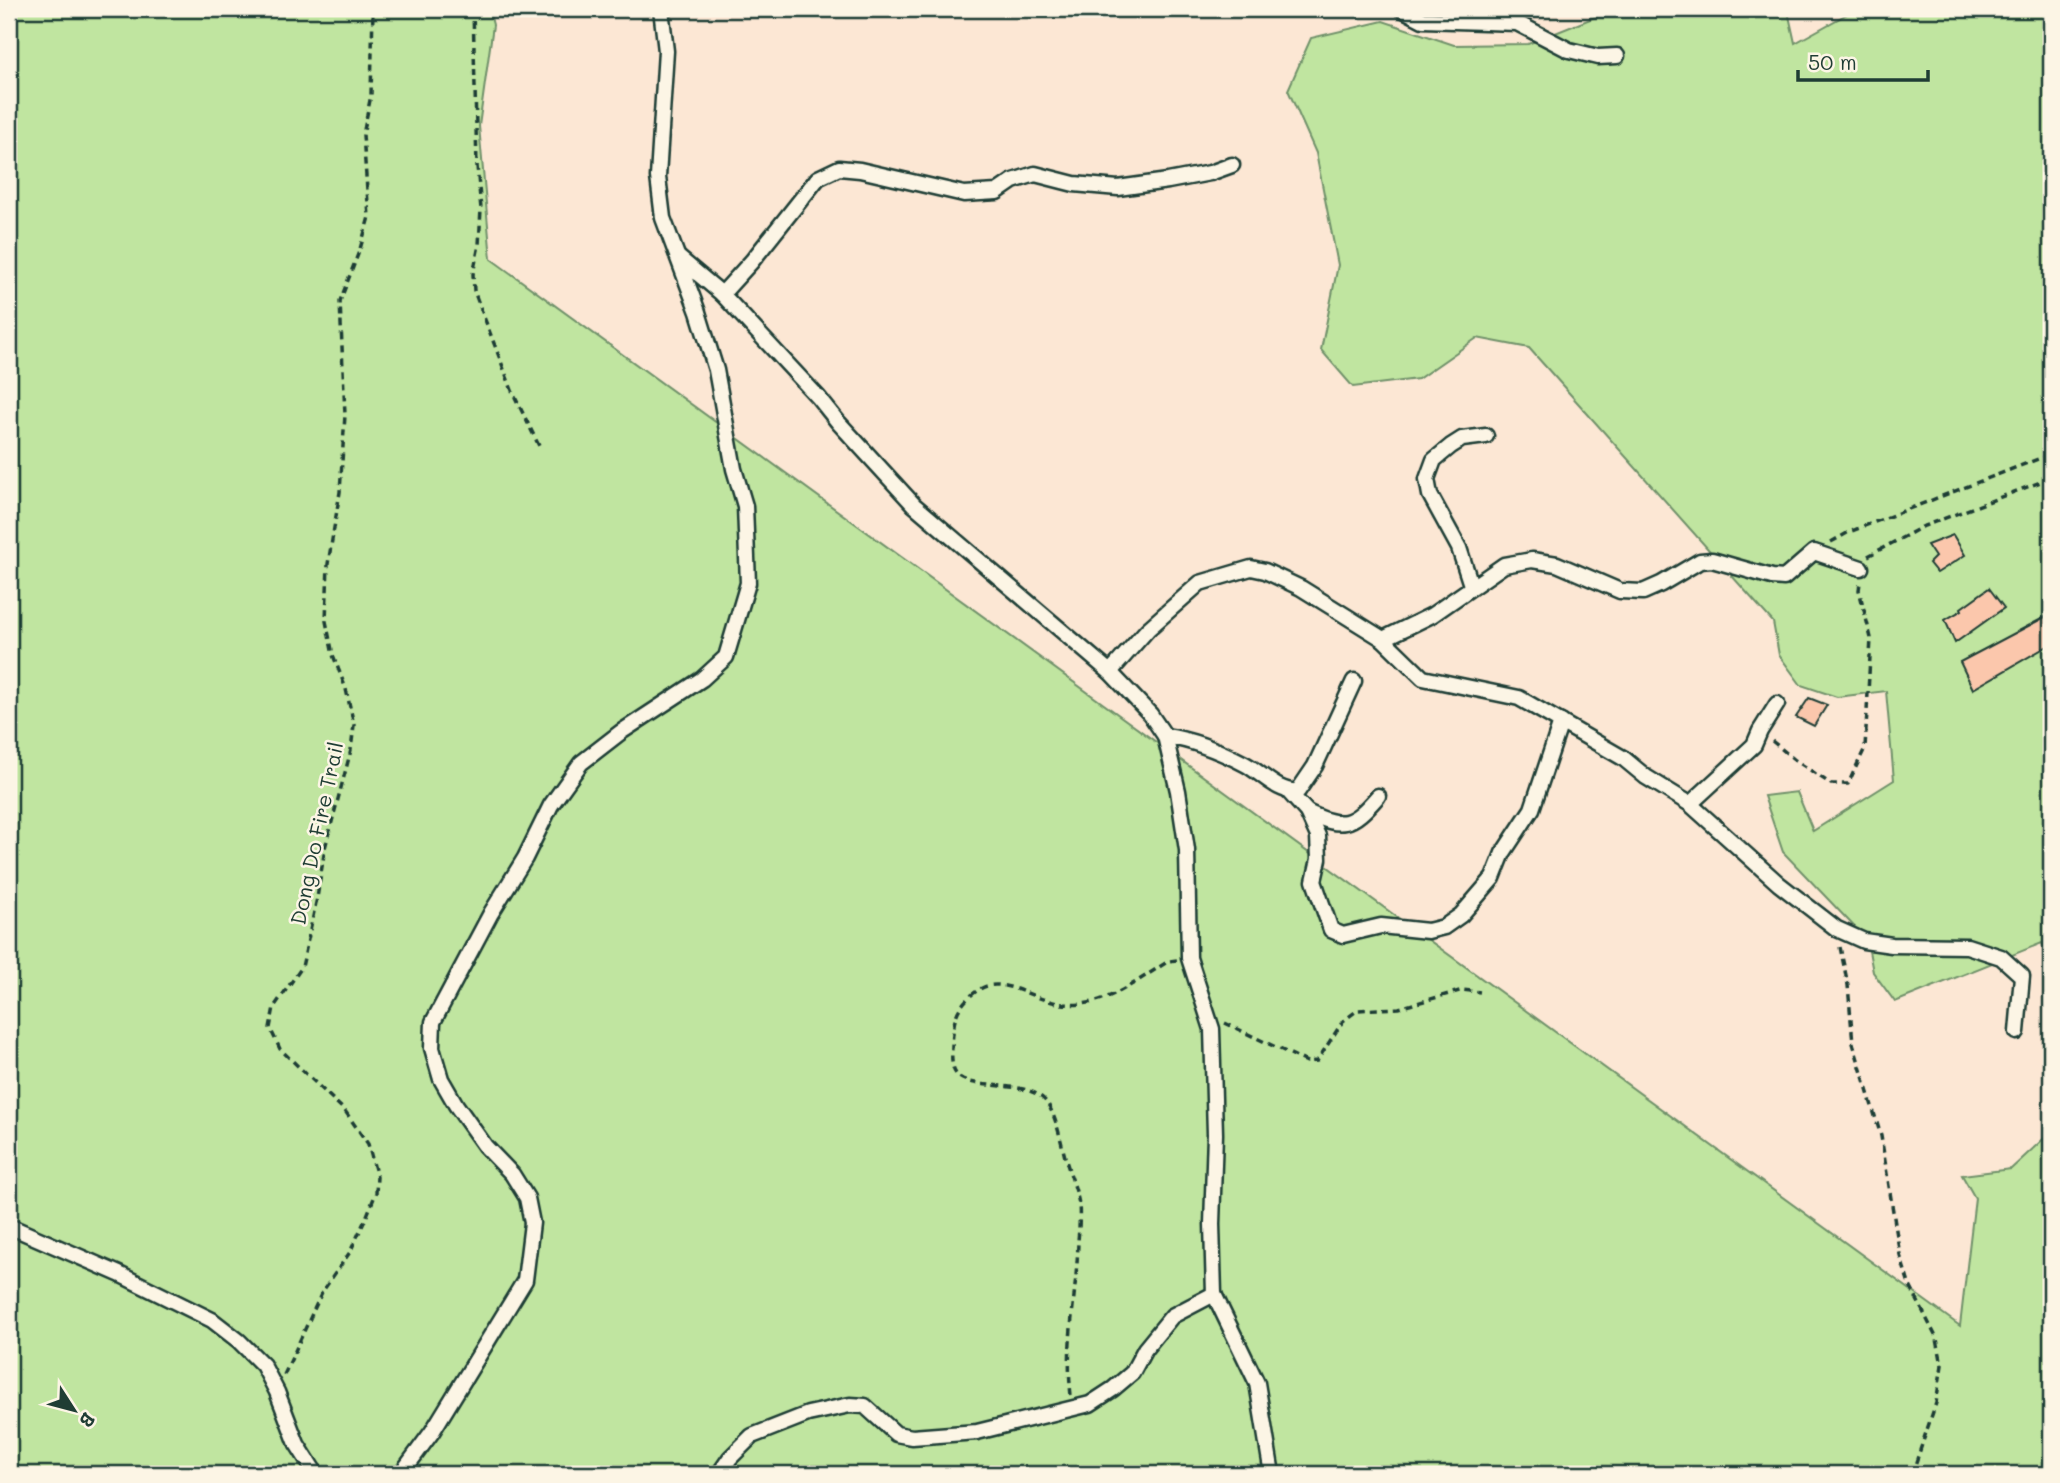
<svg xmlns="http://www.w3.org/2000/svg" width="2060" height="1483" font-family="Mali,sans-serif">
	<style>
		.green { fill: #c0e5a0; stroke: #70916a; stroke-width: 2 }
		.building { fill: #fbc7ac; stroke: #1f3d34; stroke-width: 2 }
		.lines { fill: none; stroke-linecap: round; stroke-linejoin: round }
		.minor-casing { stroke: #1f3d34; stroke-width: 19 }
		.path { stroke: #1f3d34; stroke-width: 3.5; stroke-dasharray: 7 5; stroke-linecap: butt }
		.minor { stroke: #fcf5e5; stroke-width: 14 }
		.labels { text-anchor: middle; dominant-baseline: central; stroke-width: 5; stroke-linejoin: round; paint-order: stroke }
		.street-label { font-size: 21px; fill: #1f3d34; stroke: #fcf5e5 }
	</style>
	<rect width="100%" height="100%" fill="#fce7d4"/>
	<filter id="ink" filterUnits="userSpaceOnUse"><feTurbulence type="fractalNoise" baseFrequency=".0143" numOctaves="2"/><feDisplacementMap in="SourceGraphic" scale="14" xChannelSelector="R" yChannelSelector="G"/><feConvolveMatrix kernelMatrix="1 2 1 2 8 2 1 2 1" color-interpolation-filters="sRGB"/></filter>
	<g filter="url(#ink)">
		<!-- green -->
		<g class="green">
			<polygon points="9,9 489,9 493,25 479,126 491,259 1960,1326 1975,1198 1962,1175 2011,1169 2051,1132 2051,1474 9,1474"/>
			<polygon points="1615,9 1778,9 1788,11 1795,43 1856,9 2051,9 2051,959 2042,943 1895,1002 1873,972 1867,940 1783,852 1764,796 1797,792 1813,831 1894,780 1886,691 1837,697 1801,685 1779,655 1773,622 1529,348 1477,338 1418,379 1353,387 1321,350 1338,265 1316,153 1288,90 1311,38 1383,21 1454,45 1528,44"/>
		</g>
		<!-- building -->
		<g class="building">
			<polygon points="1953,535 1965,555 1937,573 1929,563 1935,557 1927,545"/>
			<polygon points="1989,588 2004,608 1955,643 1945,620 1962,610 1961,608"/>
			<polygon points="2051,614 2051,644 1973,689 1960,662"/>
			<polygon points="1809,698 1827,705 1814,726 1796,717"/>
		</g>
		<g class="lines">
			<defs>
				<g id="minor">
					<polyline points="1402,9 1423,20 1517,23 1569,50 1598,57 1617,56"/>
					<polyline points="678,257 722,294 818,397 838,422 914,505 1110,672 1150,714 1165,736 1178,791 1187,850 1189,958 1212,1029 1215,1134 1212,1224 1214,1294 1257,1383 1272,1474"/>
					<polyline points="722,294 752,261 818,178 839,168 860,170 964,194 997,192 1013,181 1035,174 1074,184 1118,188 1168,181 1210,173 1232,165"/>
					<polyline points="1471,585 1459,548 1430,495 1427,479 1434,460 1451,446 1462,439 1486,436"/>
					<polyline points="1383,639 1432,615 1504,565 1532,560 1557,564 1620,591 1643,592 1661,584 1700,561 1712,560 1772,577 1784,578 1814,552 1861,568"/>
					<polyline points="1110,672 1148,629 1200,583 1251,568 1265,571 1301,588 1383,639 1423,678 1519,698 1623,758 1646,777 1690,804 1779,884 1837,929 1864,941 1892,945 1967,946 2001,957 2022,976 2017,1032"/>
					<path d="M1165 736C1193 740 1220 751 1245 764 1262 773 1278 793 1298 791L1315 766 1354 681"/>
					<polyline points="1289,792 1307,812 1318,836 1319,859 1314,881 1331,930 1343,935 1381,926 1428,931 1444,927 1461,915 1493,878 1503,853 1532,809 1561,722"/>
					<polyline points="1690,804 1754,745 1760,731 1777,704"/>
					<path d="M1307 812C1343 829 1351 827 1378 796"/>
					<polyline points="9,1226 119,1274 212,1320 239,1341 263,1365 277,1392 297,1444 316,1474"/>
					<polyline points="401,1474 432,1432 525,1280 532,1223 527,1198 512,1174 485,1146 456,1105 441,1079 432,1048 433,1022 491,913 525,858 551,805 581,763 621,732 702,679 726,657 748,583 745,506 734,469 716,370 698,312 663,218 658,177 666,51 661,9"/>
					<polyline points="719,1474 730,1458 752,1436 808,1414 850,1405 865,1406 896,1434 912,1437 977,1432 1090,1404 1113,1389 1132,1373 1145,1349 1172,1316 1214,1294"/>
				</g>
			</defs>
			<!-- minor casing -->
			<use href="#minor" class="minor-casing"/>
			<!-- path -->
			<g class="path">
				<polyline points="473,9 477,166 481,209 479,245 473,274 474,291 513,393 540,448"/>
				<polyline points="1831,542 1849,532 2051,454"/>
				<polyline points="1868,556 1924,526 2051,478"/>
				<polyline points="1772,741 1795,760 1831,784 1848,784 1865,748 1871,638 1859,590 1860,583"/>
				<polyline points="1840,947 1848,985 1853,1043 1881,1136 1900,1255 1909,1284 1937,1339 1942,1365 1936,1403 1912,1474"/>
				<polyline points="1225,1023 1307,1062 1317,1061 1343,1021 1358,1010 1399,1008 1463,990 1480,992"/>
				<polyline points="284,1375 322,1292 350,1252 366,1218 376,1193 377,1177 368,1144 345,1111 280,1049 270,1028 274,1007 302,967 317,898 325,848 351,750 354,725 346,689 333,655 326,621 328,564 340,492 345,415 340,301 360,249 369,217 363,135 371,95 373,9"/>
				<path d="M1071 1395C1065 1344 1077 1292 1078 1241 1079 1229 1080 1216 1079 1204 1076 1187 1068 1170 1064 1153 1060 1137 1057 1122 1050 1108 1035 1076 978 1093 958 1076 950 1069 952 1054 952 1045 953 1036 953 1023 957 1014 961 1003 976 989 987 986 1007 981 1030 996 1049 1001 1096 1015 1131 984 1169 961L1177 960"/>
			</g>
			<!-- minor -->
			<use href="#minor" class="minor"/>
		</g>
	</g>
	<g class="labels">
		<!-- street labels -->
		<g class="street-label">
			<text transform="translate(316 833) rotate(-78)">Dong Do Fire Trail</text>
		</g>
	</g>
	<!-- margin -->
	<rect width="2060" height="1483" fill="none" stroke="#fcf5e5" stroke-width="35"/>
	<rect x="18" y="18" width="2025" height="1448" fill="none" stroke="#1f3d34" stroke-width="2.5" filter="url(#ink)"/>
	<!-- north arrow -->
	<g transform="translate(74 1410) rotate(126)" stroke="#fcf5e5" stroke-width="5" paint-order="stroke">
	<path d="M0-5L12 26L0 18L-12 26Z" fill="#1f3d34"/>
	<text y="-10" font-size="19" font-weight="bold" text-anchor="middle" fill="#1f3d34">B</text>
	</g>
	<!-- scale -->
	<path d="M1798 70v10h130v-10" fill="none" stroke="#1f3d34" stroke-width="3.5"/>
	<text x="1808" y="70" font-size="21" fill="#1f3d34" stroke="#fcf5e5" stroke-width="5" paint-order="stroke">50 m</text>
</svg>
